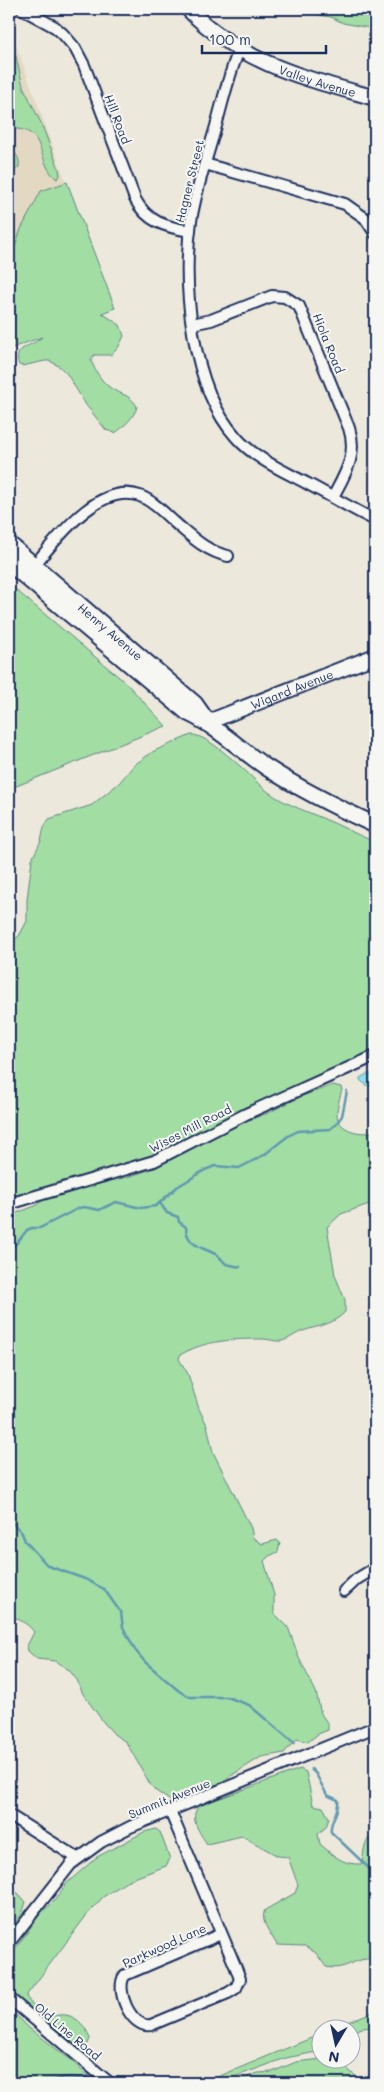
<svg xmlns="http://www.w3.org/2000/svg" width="384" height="2092" font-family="Mali,sans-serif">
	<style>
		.built { fill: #e3d8c1 }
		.green { fill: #a2dda4; stroke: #5e8681 }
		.water { fill: #8fe0e7; stroke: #6199b0 }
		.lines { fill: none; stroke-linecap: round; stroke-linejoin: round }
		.stream { stroke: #6199b0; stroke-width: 2.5 }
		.street-casing { stroke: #1b2f5e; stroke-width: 14 }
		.secondary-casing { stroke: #1b2f5e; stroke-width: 18 }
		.primary-casing { stroke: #1b2f5e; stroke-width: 19 }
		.street { stroke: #f6f6f2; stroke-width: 10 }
		.secondary { stroke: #f6f6f2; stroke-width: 14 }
		.primary { stroke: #f6f6f2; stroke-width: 15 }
		.labels { text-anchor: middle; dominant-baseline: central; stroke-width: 4; stroke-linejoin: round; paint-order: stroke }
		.street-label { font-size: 12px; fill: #1b2f5e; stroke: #f6f6f2 }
	</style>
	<rect width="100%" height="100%" fill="#ede8dc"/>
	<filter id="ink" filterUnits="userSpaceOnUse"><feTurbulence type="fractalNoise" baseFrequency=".02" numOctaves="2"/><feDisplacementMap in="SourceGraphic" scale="10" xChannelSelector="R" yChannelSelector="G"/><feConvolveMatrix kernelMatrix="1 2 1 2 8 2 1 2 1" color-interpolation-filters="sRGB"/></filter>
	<g filter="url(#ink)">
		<!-- built -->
		<polygon class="built" points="9,26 112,308 9,348"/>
		<!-- green -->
		<g class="green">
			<polygon points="318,9 375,9 375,29 343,23 331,17 319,15"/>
			<path d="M9 43 16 57 23 86 41 123 59 169 60 176 57 179C35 163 49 126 9 129Z"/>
			<path d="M9 150C17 153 20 158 19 167L12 173 9 172Z"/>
			<path d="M67 182 115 308 102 313 120 325 124 336 118 348 111 355H94L91 360C95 370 99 378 108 386 117 394 129 393 137 406 136 415 123 428 115 433L106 430 86 405 67 374 60 367 50 361H45L22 366 19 365C12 346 32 347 42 337L9 349V264L21 229 41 191Z"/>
			<polygon points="9,584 126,683 166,726 9,789"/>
			<path d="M191 735C207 733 249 774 261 786 279 802 301 809 322 818 340 825 357 835 375 842V1050L249 1106 161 1152 104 1171 9 1197V944L19 936 27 921V900L32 859 41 841 44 827 49 819 92 805 119 783 134 765 154 751Z"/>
			<path d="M333 1085 341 1087 342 1090C340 1096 337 1107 337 1114 337 1131 363 1136 375 1131V1202L341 1214 327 1227 335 1275 345 1300V1312C331 1326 320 1325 303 1331 296 1333 290 1339 282 1341 276 1342 269 1339 263 1339 234 1339 205 1340 180 1355L179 1359 188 1374 199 1409 207 1425 213 1452 251 1528 253 1538 262 1544 277 1540 280 1543 278 1552 269 1556 264 1561 274 1595V1613L288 1627 299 1658 316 1692 321 1714 328 1724V1730L318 1734 308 1742 297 1739 284 1753 261 1757 218 1784 204 1788 172 1802 156 1791 150 1784 126 1742 115 1735 104 1723 83 1694 77 1680 69 1670 55 1661 37 1659 28 1651 27 1646 34 1632C27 1621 14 1620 9 1611V1216L35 1206 43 1200 68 1191 124 1178 155 1168 236 1125 268 1113 302 1096Z"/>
			<path d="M300 1769 306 1772 313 1805 323 1807 329 1818 326 1827 318 1834 320 1844C333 1855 342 1865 361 1864 364 1856 363 1846 368 1839L375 1838V1959C355 1956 346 1972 326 1967L316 1953 305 1946 277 1945C272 1935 259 1921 265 1910L295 1893 298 1885 288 1857 278 1856 242 1836 207 1844C200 1833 188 1818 199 1806Z"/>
			<path d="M156 1829 160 1832 170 1859 166 1866 129 1880 103 1897 86 1916 26 1996C30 2003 38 2013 46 2015 52 2017 59 2014 66 2015 78 2017 87 2028 90 2039L86 2048 75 2047 9 1990V1957L41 1913 55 1900 67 1883 97 1857 144 1832Z"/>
			<polygon points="9,1889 18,1893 26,1902 22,1914 9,1930"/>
			<polygon points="9,2008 29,2028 71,2060 95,2083 9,2083"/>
			<polygon points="375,2011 375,2027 362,2028 352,2032 352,2030 330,2029"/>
			<polygon points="321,2034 321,2051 286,2058 218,2083 203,2083"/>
			<polygon points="322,2059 339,2062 364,2083 231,2083 258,2073 272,2072 296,2062"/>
		</g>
		<!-- water -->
		<polygon class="water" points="367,1074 375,1074 375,1087 366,1085 360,1080 360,1078"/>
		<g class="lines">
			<!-- stream -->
			<g class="stream">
				<path d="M160 1203 167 1213 178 1217 179 1222 186 1227C186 1246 205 1248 217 1255 221 1258 223 1261 226 1264L240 1267"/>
				<polyline points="9,1247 16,1244 27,1230 32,1228 40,1228 79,1208 84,1207 99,1210 116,1202 141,1208 156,1206 177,1187 205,1170 215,1166 239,1168 264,1155 288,1136 298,1131 330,1129 336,1124 342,1116 347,1091"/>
				<polyline points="9,1519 22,1533 25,1541 48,1566 85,1579 104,1589 121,1613 123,1627 135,1650 145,1662 179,1691 190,1697 227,1697 249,1705 294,1743"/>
				<path d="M311 1769 316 1774 327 1795 338 1800C340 1812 329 1821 331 1832L375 1874"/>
				<path d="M49 2083C60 2076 72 2076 83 2079L90 2074"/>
			</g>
			<defs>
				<g id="street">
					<path d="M22 9 55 27 63 34 75 48 84 65 135 199C147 222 166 227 190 231"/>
					<path d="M239 50C229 74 223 100 216 126 207 157 196 189 191 221 182 285 191 387 236 437 255 459 284 471 308 484 331 496 352 509 375 520"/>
					<polyline points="205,164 345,204 365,218 375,233"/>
					<path d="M192 324 211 320 272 296 285 297 299 306 349 428C358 455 345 474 333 497"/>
					<path d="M31 569C55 541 98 481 140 496 153 501 164 513 174 522 191 536 205 551 228 556"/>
					<polyline points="9,1204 154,1161 246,1114 375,1056"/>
					<polyline points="344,1591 357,1579 375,1568"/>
					<path d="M170 1811 236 1968 240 1979 236 1988 228 1993 151 2025C131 2029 114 1989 125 1975L221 1934"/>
					<polyline points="9,1815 77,1858"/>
					<polyline points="9,1943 71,1864 101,1842 130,1827 375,1727"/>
					<polyline points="9,1998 110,2083"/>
				</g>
				<g id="secondary">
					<path id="s1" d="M188 9C242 64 305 78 375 98"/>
					<path id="s2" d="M208 722 375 656"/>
				</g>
				<g id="primary">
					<path id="s3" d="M9 544 195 704 207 721"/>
					<path d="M9 563 188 713C218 727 239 749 266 767 301 790 338 808 375 825"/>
				</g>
			</defs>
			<!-- street casing -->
			<use href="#street" class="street-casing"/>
			<!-- secondary casing -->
			<use href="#secondary" class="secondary-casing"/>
			<!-- primary casing -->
			<use href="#primary" class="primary-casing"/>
			<!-- street -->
			<use href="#street" class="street"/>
			<!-- secondary -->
			<use href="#secondary" class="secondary"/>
			<!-- primary -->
			<use href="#primary" class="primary"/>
		</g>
	</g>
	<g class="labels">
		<!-- street labels -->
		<g class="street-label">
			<text stroke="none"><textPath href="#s1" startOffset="150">Valley Avenue</textPath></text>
			<text transform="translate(118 119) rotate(69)">Hill Road</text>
			<text transform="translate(189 181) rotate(-76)">Hagner Street</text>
			<text transform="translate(329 343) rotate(68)">Hiola Road</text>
			<text stroke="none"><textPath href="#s3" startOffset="134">Henry Avenue</textPath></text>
			<text stroke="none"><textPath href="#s2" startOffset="90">Wigard Avenue</textPath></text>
			<text transform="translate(190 1128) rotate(-27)">Wises Mill Road</text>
			<text transform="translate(169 1798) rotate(-22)">Summit Avenue</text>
			<text transform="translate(164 1945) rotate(-24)">Parkwood Lane</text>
			<text transform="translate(68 2031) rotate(40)">Old Line Road</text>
		</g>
	</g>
	<!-- margin -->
	<rect width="384" height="2092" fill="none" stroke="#f6f6f2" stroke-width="30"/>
	<rect x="15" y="15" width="354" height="2062" fill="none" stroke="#1b2f5e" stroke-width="2" filter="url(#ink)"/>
	<!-- north arrow -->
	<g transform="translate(336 2044) rotate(189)"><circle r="24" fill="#f6f6f2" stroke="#9ea6b7"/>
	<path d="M0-4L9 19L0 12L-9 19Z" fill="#1b2f5e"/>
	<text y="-8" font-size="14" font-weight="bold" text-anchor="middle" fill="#1b2f5e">N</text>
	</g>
	<!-- scale -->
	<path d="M202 45v8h124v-8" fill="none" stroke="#1b2f5e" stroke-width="2.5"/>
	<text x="209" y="45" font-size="15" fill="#1b2f5e" stroke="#f6f6f2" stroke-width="4" paint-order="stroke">100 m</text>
</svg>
